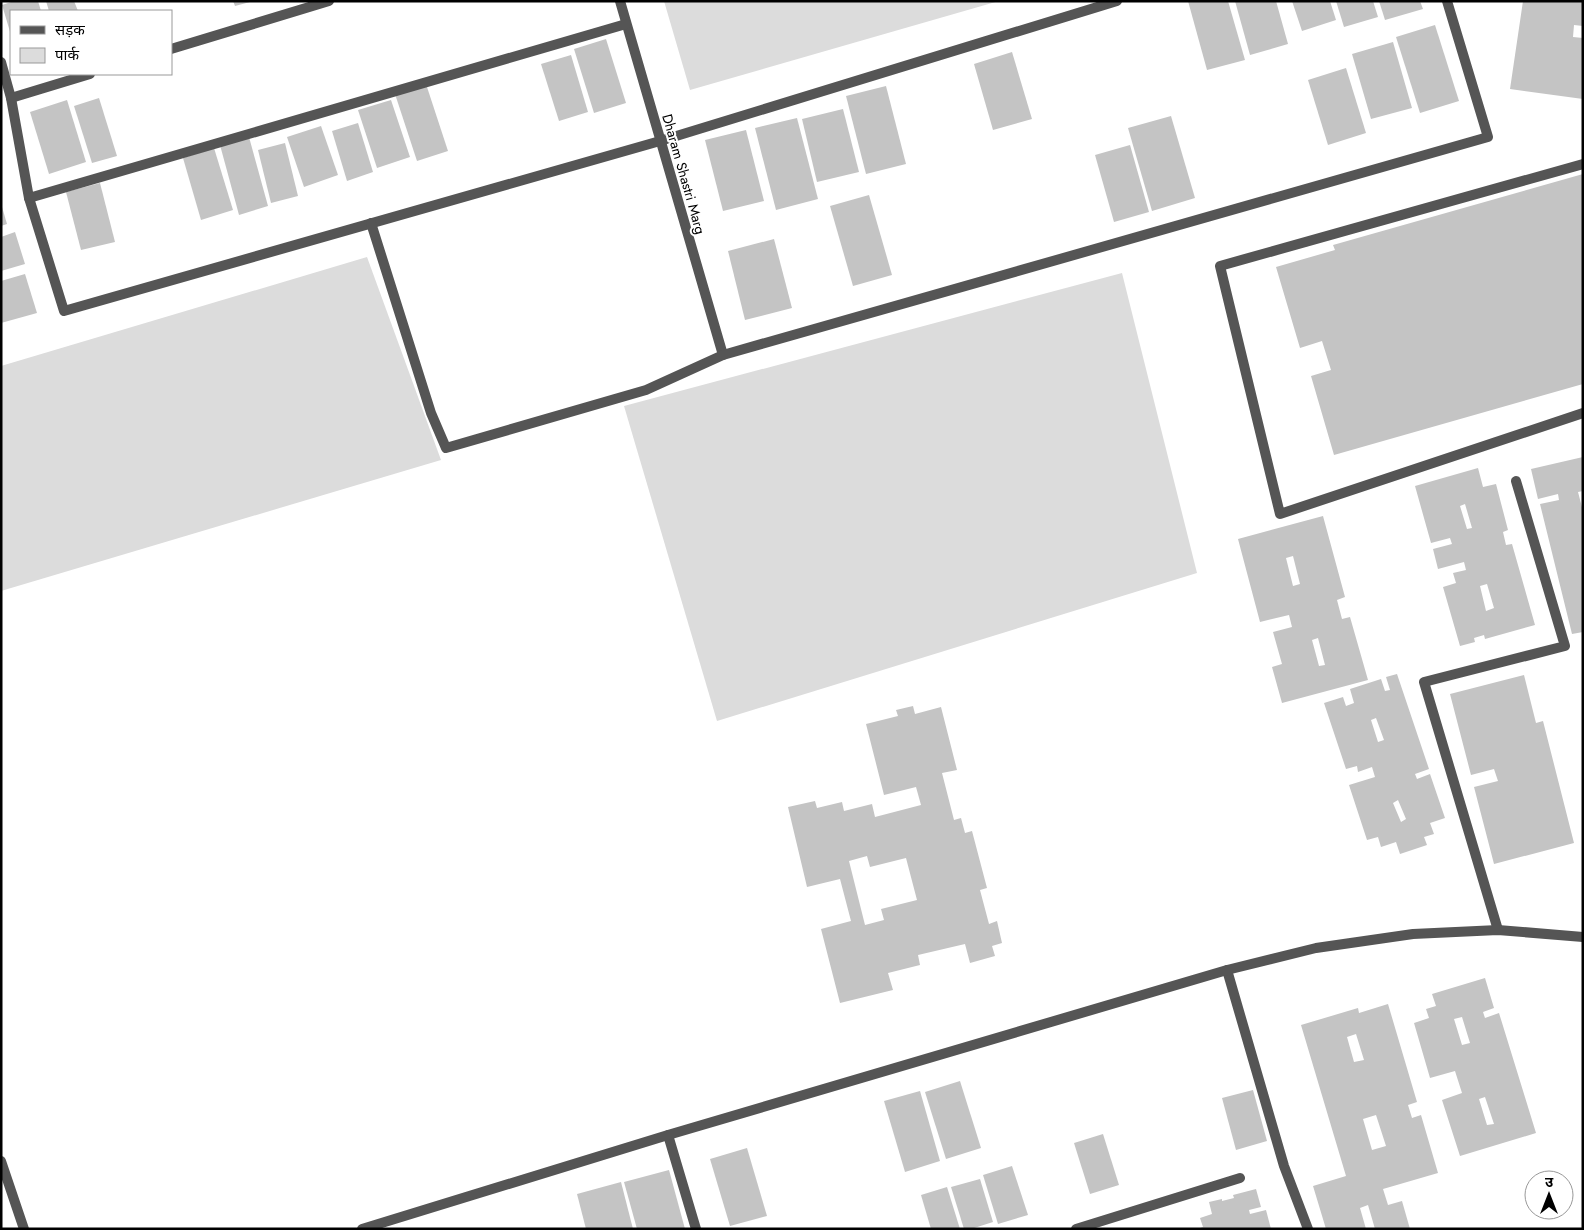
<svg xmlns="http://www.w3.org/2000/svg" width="1584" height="1230" font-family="Jost,'Noto Sans Devanagari',sans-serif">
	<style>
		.green { fill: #dcdcdc }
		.building { fill: #c4c4c4; fill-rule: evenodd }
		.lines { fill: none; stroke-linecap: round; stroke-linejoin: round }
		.service { stroke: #555; stroke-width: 10 }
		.minor { stroke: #555; stroke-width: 10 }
		.tertiary { stroke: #555; stroke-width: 10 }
		.labels { text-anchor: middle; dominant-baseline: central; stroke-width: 4; stroke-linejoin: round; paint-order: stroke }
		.street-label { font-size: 14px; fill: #000; stroke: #fff }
	</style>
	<rect width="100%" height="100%" fill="#fff"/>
	<!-- green -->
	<g class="green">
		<polygon points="664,1 999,1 690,90"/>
		<polygon points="367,257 441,460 1,591 1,366"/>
		<polygon points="1122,273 1197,573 717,721 624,406"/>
	</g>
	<!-- building -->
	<g class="building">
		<polygon points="14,1 38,1 41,11 11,11 11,35 2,5"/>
		<polygon points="46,1 74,1 78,11 49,11"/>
		<polygon points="233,1 250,1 250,2 235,6"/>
		<polygon points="1188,1 1228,1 1245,60 1207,70"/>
		<polygon points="1235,1 1276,1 1288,44 1250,55"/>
		<polygon points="1292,1 1330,1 1336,20 1302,31"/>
		<polygon points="1336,1 1373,1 1378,17 1344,27"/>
		<polygon points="1379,1 1420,1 1423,9 1385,20"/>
		<polygon points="1523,1 1583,1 1583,26 1574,25 1573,37 1583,38 1583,99 1510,89"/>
		<polygon points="1435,25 1459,101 1420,113 1396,37"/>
		<polygon points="606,39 626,103 594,113 574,49"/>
		<polygon points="1393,42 1412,108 1371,119 1352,54"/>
		<polygon points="1012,52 1032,119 993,130 974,64"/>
		<polygon points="571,55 588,112 559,121 541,64"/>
		<polygon points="1346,68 1366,133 1328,145 1308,80"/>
		<polygon points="426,84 448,151 417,161 395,94"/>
		<polygon points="886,86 906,164 866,174 846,96"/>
		<polygon points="99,98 117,156 92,163 74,106"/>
		<polygon points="67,100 86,162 49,174 30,112"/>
		<polygon points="391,100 410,157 377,168 358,110"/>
		<polygon points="843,109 859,172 817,182 802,119"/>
		<polygon points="1171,116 1195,198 1152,211 1128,128"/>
		<polygon points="797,118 818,199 776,210 755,128"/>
		<polygon points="358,123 373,172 347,181 332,131"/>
		<polygon points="321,126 338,175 304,187 287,137"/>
		<polygon points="746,130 764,201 723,211 705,140"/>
		<polygon points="249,137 268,206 239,215 220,145"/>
		<polygon points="285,143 298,196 271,203 258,150"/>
		<polygon points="1130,145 1149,212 1114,222 1095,155"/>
		<polygon points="214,148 233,210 201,220 183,158"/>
		<polygon points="1583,174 1583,384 1334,455 1311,376 1331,370 1322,341 1300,348 1276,267 1335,250 1333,245"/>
		<polygon points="100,183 115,242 81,250 66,192"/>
		<polygon points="869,195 892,275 853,286 830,206"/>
		<polygon points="2,207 7,224 1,226 1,208"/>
		<polygon points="15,232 25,264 1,271 1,237"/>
		<polygon points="774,239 792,308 745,320 728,251"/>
		<polygon points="25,274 37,313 1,323 1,281"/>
		<polygon points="1583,457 1583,491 1578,492 1583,511 1583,632 1572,634 1540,504 1559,500 1558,494 1538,499 1531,469"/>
		<path d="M1478 468 1483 487 1496 484 1508 530 1503 532 1506 545 1512 544 1535 625 1485 639 1484 635 1474 638 1475 642 1460 646 1443 587 1456 583 1453 573 1466 570 1464 562 1438 569 1433 549 1452 544 1450 538 1431 543 1415 486ZM1465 504 1472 528 1467 529 1460 506ZM1487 584 1494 608 1486 611 1480 586Z"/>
		<path d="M1323 516 1345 597 1337 600 1342 619 1350 617 1368 680 1282 703 1272 667 1282 664 1273 632 1292 627 1289 615 1260 622 1238 539ZM1293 556 1300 584 1293 586 1286 558ZM1318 638 1325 665 1319 666 1312 640Z"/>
		<path d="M1397 674 1429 769 1415 774 1417 779 1430 774 1445 818 1430 823 1434 834 1424 837 1427 845 1400 854 1396 842 1381 847 1378 837 1367 840 1349 785 1375 777 1372 767 1358 772 1357 766 1346 769 1324 703 1343 697 1346 706 1354 703 1350 689 1381 679 1385 691 1390 690 1386 677ZM1376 718 1384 740 1378 742 1371 720ZM1398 800 1406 819 1401 822 1393 803Z"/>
		<polygon points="1524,675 1536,723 1543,721 1574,843 1494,864 1474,787 1498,781 1494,769 1471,775 1450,694"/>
		<path d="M913 706 915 714 941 707 957 770 942 773 954 820 961 818 965 833 972 831 987 888 980 890 989 924 997 921 1002 943 992 946 995 956 970 963 965 944 918 955 920 965 888 973 893 990 840 1003 821 929 851 921 840 879 807 887 788 807 815 801 817 808 842 802 844 811 872 804 875 817 921 805 916 787 884 795 866 724 898 716 896 710ZM867 856 870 867 906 858 917 900 881 909 884 920 865 925 849 861Z"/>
		<path d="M1485 978 1494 1008 1483 1012 1485 1018 1499 1013 1536 1133 1460 1156 1442 1100 1462 1093 1455 1071 1430 1078 1414 1023 1429 1018 1426 1009 1436 1006 1432 994ZM1462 1017 1470 1043 1462 1045 1454 1019ZM1485 1097 1494 1124 1487 1125 1479 1099Z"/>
		<path d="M1388 1004 1417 1102 1408 1105 1412 1118 1421 1115 1438 1173 1383 1189 1388 1205 1402 1201 1410 1229H1375L1368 1205 1360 1208 1366 1229H1326L1313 1186 1346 1176 1301 1025 1358 1008 1359 1013ZM1356 1034 1364 1060 1354 1062 1347 1037ZM1376 1115 1386 1146 1372 1150 1363 1119Z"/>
		<polygon points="960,1081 981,1148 946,1159 925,1092"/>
		<polygon points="1253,1090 1267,1141 1236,1150 1222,1098"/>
		<polygon points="920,1091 940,1161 905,1172 884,1101"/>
		<polygon points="1103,1134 1119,1185 1090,1194 1074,1143"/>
		<polygon points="747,1148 767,1216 730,1226 710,1159"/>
		<polygon points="1012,1166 1028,1215 998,1224 983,1175"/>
		<polygon points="669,1170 685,1229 637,1229 624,1182"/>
		<polygon points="980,1179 993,1222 971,1229 964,1229 951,1187"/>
		<polygon points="621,1182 633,1229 586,1229 577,1194"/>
		<polygon points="947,1187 960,1229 931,1229 921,1195"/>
		<polygon points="1256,1189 1261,1207 1249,1210 1250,1214 1266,1210 1271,1229 1197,1229 1203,1227 1200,1218 1212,1214 1209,1202 1222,1199 1222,1201 1234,1198 1233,1195"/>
	</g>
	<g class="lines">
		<!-- service -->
		<g class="service">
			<polyline points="1583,164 1220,266 1280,514 1583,413"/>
			<polyline points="668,1135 696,1229"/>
			<polyline points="1076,1229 1240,1178"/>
		</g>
		<!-- minor -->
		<g class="minor">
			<polyline points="620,1 723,355"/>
			<polyline points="171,49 329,1"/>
			<polyline points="1,62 11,98 29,198 64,311 660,141 1117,1"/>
			<polyline points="11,98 90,74"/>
			<polyline points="29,198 626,24"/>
			<polyline points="371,223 431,413 446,448 646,390 723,355 1488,137 1447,1"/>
			<polyline points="1498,930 1424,682 1565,646 1516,481"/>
			<polyline points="1227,970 1284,1166 1308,1229"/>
			<polyline points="1,1161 24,1229"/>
		</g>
		<!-- tertiary -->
		<polyline class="tertiary" points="362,1229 668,1135 1227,970 1316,948 1413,934 1498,930 1583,937"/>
	</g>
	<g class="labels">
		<!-- street labels -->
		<g class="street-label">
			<text transform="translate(684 174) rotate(74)">Dharam Shastri Marg</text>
		</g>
	</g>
	<!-- border -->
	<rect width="1584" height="1230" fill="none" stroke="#000000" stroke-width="5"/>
	<!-- legend -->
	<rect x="10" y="10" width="162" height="65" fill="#ffffff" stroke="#999999"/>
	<rect x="20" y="26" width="25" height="8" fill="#555555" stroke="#999999"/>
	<text x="55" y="35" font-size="15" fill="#000000">सड़क</text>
	<rect x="20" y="48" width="25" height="15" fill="#dcdcdc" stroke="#999999"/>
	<text x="55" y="60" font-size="15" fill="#000000">पार्क</text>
	<!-- north arrow -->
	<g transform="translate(1549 1195)"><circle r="24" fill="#ffffff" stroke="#999999"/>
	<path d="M0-4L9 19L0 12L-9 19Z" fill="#000000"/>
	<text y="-8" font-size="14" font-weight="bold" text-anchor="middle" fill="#000000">उ</text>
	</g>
</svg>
